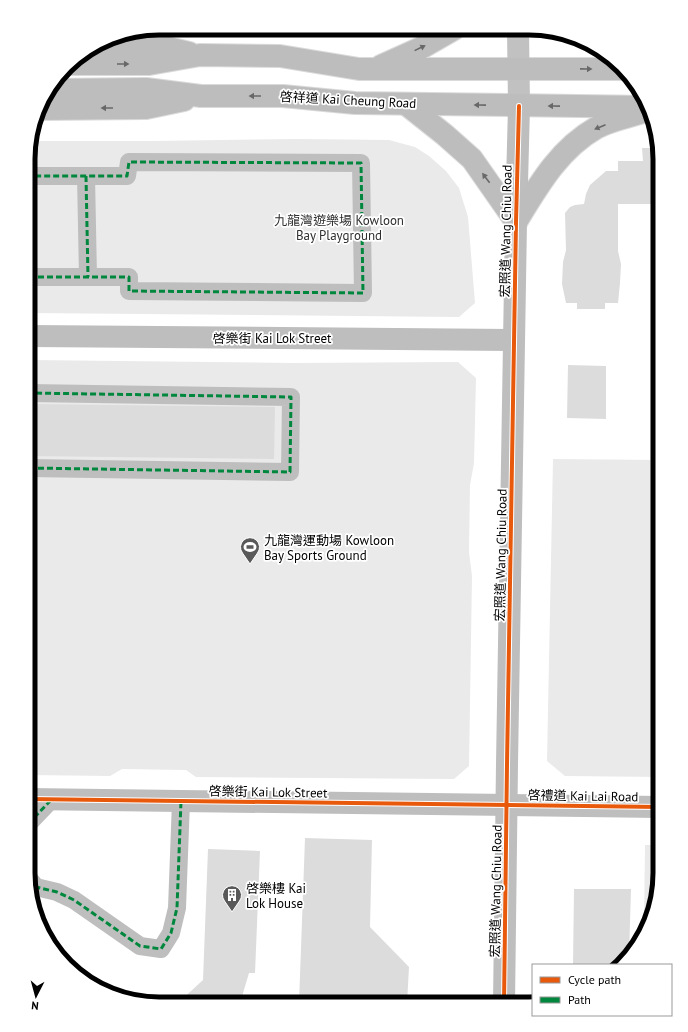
<svg xmlns="http://www.w3.org/2000/svg" width="688" height="1032" font-family="'PT Sans','Noto Sans TC',sans-serif">
	<style>
		.green { fill: #eaeaea }
		.building { fill: #dcdcdc }
		.lines { fill: none; stroke-linecap: round; stroke-linejoin: round }
		.primary-casing { stroke: #dbdbdb; stroke-width: 24 }
		.pedestrian { stroke: #bebebe; stroke-width: 18 }
		.minor { stroke: #bebebe; stroke-width: 22 }
		.tertiary { stroke: #bebebe; stroke-width: 22 }
		.secondary { stroke: #c1c1c1; stroke-width: 22 }
		.primary { stroke: #bdbdbd; stroke-width: 22 }
		.quiet { stroke: #00873e; stroke-width: 3; stroke-dasharray: 6 3; stroke-linecap: butt }
		.cycleway-casing { stroke: #fff; stroke-width: 6 }
		.cycleway { stroke: #e8590c; stroke-width: 4 }
		.oneway { fill: #686868 }
		.labels { text-anchor: middle; dominant-baseline: central; stroke-width: 3.5; stroke-linejoin: round; paint-order: stroke }
		.street-label { font-size: 13px; fill: #000; stroke: #fff }
		.park-label { font-size: 13px; fill: #2f2f2f; stroke: #fff }
		.poi-label { font-size: 13px; fill: #000; stroke: #fff; text-anchor: start }
		.rim { fill: none; stroke: #000; stroke-width: 5 }
	</style>
	<rect width="100%" height="100%" fill="#fff"/>
	<!-- green -->
	<g class="green">
		<polygon points="298,139 389,140 415,147 429,156 446,171 459,188 468,217 475,303 459,317 29,313 29,141 152,141"/>
		<polygon points="29,360 292,363 458,362 476,378 474,463 470,485 469,552 472,576 469,766 454,779 196,777 186,770 122,769 110,776 28,775"/>
		<polygon points="553,459 660,460 660,777 565,776 547,761"/>
		<polygon points="645,845 660,845 660,882 647,921 644,921"/>
	</g>
	<!-- building -->
	<g class="building">
		<polygon points="642,148 658,148 660,159 660,204 618,204 618,251 621,264 620,283 618,303 605,303 605,309 577,309 577,303 566,303 562,284 563,262 566,250 565,213 570,207 575,205 584,204 586,194 590,185 606,171 618,171 618,161 643,161"/>
		<polygon points="568,365 606,366 606,419 567,418"/>
		<polygon points="29,404 275,407 274,459 29,456"/>
		<polygon points="305,838 372,840 370,927 409,967 407,1004 299,1003"/>
		<polygon points="208,849 260,851 255,973 249,973 240,1003 227,1000 224,1003 178,1003 203,980"/>
		<polygon points="574,889 631,889 629,956 621,965 573,965"/>
	</g>
	<g class="lines">
		<defs>
			<g id="primary">
				<polyline points="102,43 147,43 189,53"/>
				<polyline points="70,64 149,64 200,55 280,56 359,69 620,69"/>
				<polyline points="381,66 421,48 454,29"/>
				<polyline points="48,90 146,89 201,96 283,96 355,103 649,107"/>
				<path d="M406 104 445 135 472 159 516 222C538 186 559 149 596 128 608 121 626 117 640 113"/>
				<polyline points="40,109 146,108 184,100"/>
			</g>
		</defs>
		<!-- primary casing -->
		<use href="#primary" class="primary-casing"/>
		<!-- pedestrian -->
		<g class="pedestrian">
			<polyline points="86,176 88,277"/>
			<polyline points="29,277 129,277 129,291 363,293 361,163 129,162 127,176 29,176"/>
			<polyline points="29,468 290,472 291,397 29,393"/>
			<polyline points="28,824 51,800"/>
			<polyline points="29,879 36,887 57,892 74,900 140,946 161,949 171,933 177,908 181,801"/>
		</g>
		<!-- minor -->
		<g class="minor">
			<polyline points="29,336 514,340"/>
			<polyline points="28,799 660,807"/>
		</g>
		<!-- tertiary -->
		<polyline class="tertiary" points="504,1004 507,764 516,222 519,106"/>
		<!-- secondary -->
		<polyline class="secondary" points="518,29 519,106"/>
		<!-- primary -->
		<use href="#primary" class="primary"/>
		<!-- quiet -->
		<g class="quiet">
			<polyline points="86,176 88,277"/>
			<polyline points="29,277 129,277 129,291 363,293 361,163 129,162 127,176 29,176"/>
			<polyline points="29,468 290,472 291,397 29,393"/>
			<polyline points="28,824 51,800"/>
			<polyline points="29,879 36,887 57,892 74,900 140,946 161,949 171,933 177,908 181,801"/>
		</g>
		<defs>
			<g id="cycleway">
				<polyline points="28,799 660,807"/>
				<polyline points="504,1004 507,764 516,222 519,106"/>
			</g>
		</defs>
		<!-- cycleway casing -->
		<use href="#cycleway" class="cycleway-casing"/>
		<!-- cycleway -->
		<use href="#cycleway" class="cycleway"/>
	</g>
	<!-- one-way arrows -->
	<defs><path id="oneway-solid" d="M-6-.8H1V-3.2L6.5 0L1 3.2V.8H-6Z"/></defs>
	<g class="oneway">
		<use href="#oneway-solid" transform="translate(420 48) rotate(-26)"/>
		<use href="#oneway-solid" transform="translate(123 64)"/>
		<use href="#oneway-solid" transform="translate(586 69) rotate(1)"/>
		<use href="#oneway-solid" transform="translate(255 96) rotate(180)"/>
		<use href="#oneway-solid" transform="translate(480 105) rotate(-179)"/>
		<use href="#oneway-solid" transform="translate(554 106) rotate(-179)"/>
		<use href="#oneway-solid" transform="translate(107 108) rotate(180)"/>
		<use href="#oneway-solid" transform="translate(600 127) rotate(157)"/>
		<use href="#oneway-solid" transform="translate(486 178) rotate(-127)"/>
	</g>
	<!-- icons -->
	<defs>
		<symbol id="stadium-pin" viewBox="-11 -11 22 30"><path d="M0 17L-7.5 6A9.5 9.5 0 1 1 7.5 6Z" fill="#595959" stroke="#fff"/><path d="M0-5a6.5 5 0 1 0 0 10a6.5 5 0 1 0 0-10ZM-3.5-1.8h7v3.6h-7Z" fill="#fff"/></symbol>
		<symbol id="building-pin" viewBox="-11 -11 22 30"><path d="M0 17L-7.5 6A9.5 9.5 0 1 1 7.5 6Z" fill="#595959" stroke="#fff"/><path d="M-4-6H4V6H1V3H-1V6H-4ZM-2.5-4.3h1.7v1.8h-1.7ZM.8-4.3h1.7v1.8H.8ZM-2.5-1h1.7V.8h-1.7ZM.8-1h1.7V.8H.8Z" fill="#fff"/></symbol>
	</defs>
	<g fill-rule="evenodd">
		<use href="#stadium-pin" x="239" y="536" width="22" height="30"/>
		<use href="#building-pin" x="221" y="884" width="22" height="30"/>
	</g>
	<g class="labels">
		<!-- street labels -->
		<g class="street-label">
			<text transform="translate(348 100) rotate(3)">啓祥道 Kai Cheung Road</text>
			<text transform="translate(506 231) rotate(-89)">宏照道 Wang Chiu Road</text>
			<text x="272" y="338">啓樂街 Kai Lok Street</text>
			<text transform="translate(501 555) rotate(-89)">宏照道 Wang Chiu Road</text>
			<text transform="translate(268 792) rotate(1)">啓樂街 Kai Lok Street</text>
			<text transform="translate(583 796) rotate(1)">啓禮道 Kai Lai Road</text>
			<text transform="translate(496 891) rotate(-89)">宏照道 Wang Chiu Road</text>
		</g>
		<!-- park labels -->
		<g class="park-label">
			<text x="339" y="220">九龍灣遊樂場 Kowloon<tspan x="339" dy="15">Bay Playground</tspan></text>
		</g>
		<!-- poi labels -->
		<g class="poi-label">
			<text x="264" y="540">九龍灣運動場 Kowloon<tspan x="264" dy="15">Bay Sports Ground</tspan></text>
			<text x="246" y="888">啓樂樓 Kai<tspan x="246" dy="15">Lok House</tspan></text>
		</g>
	</g>
	<!-- crop -->
	<path d="M0 0H688V1032H0ZM159 35H529A124 124 0 0 1 653 159V873A124 124 0 0 1 529 997H159A124 124 0 0 1 35 873V159A124 124 0 0 1 159 35Z" fill="#fff" fill-rule="evenodd"/>
	<path class="rim" d="M159 35H529A124 124 0 0 1 653 159V873A124 124 0 0 1 529 997H159A124 124 0 0 1 35 873V159A124 124 0 0 1 159 35Z"/>
	<!-- legend -->
	<rect x="532" y="964" width="140" height="52" fill="#ffffff" stroke="#999999"/>
	<rect x="540" y="977" width="20" height="6" fill="#e8590c" stroke="#999999"/>
	<text x="568" y="984" font-size="12" fill="#000000">Cycle path</text>
	<rect x="540" y="997" width="20" height="6" fill="#00873e" stroke="#999999"/>
	<text x="568" y="1004" font-size="12" fill="#000000">Path</text>
	<!-- north arrow -->
	<g transform="translate(36 996) rotate(186)" stroke="#ffffff" stroke-width="3" paint-order="stroke">
	<path d="M0-3L7 15L0 10L-7 15Z" fill="#000000"/>
	<text y="-6" font-size="11" font-weight="bold" text-anchor="middle" fill="#000000">N</text>
	</g>
</svg>
